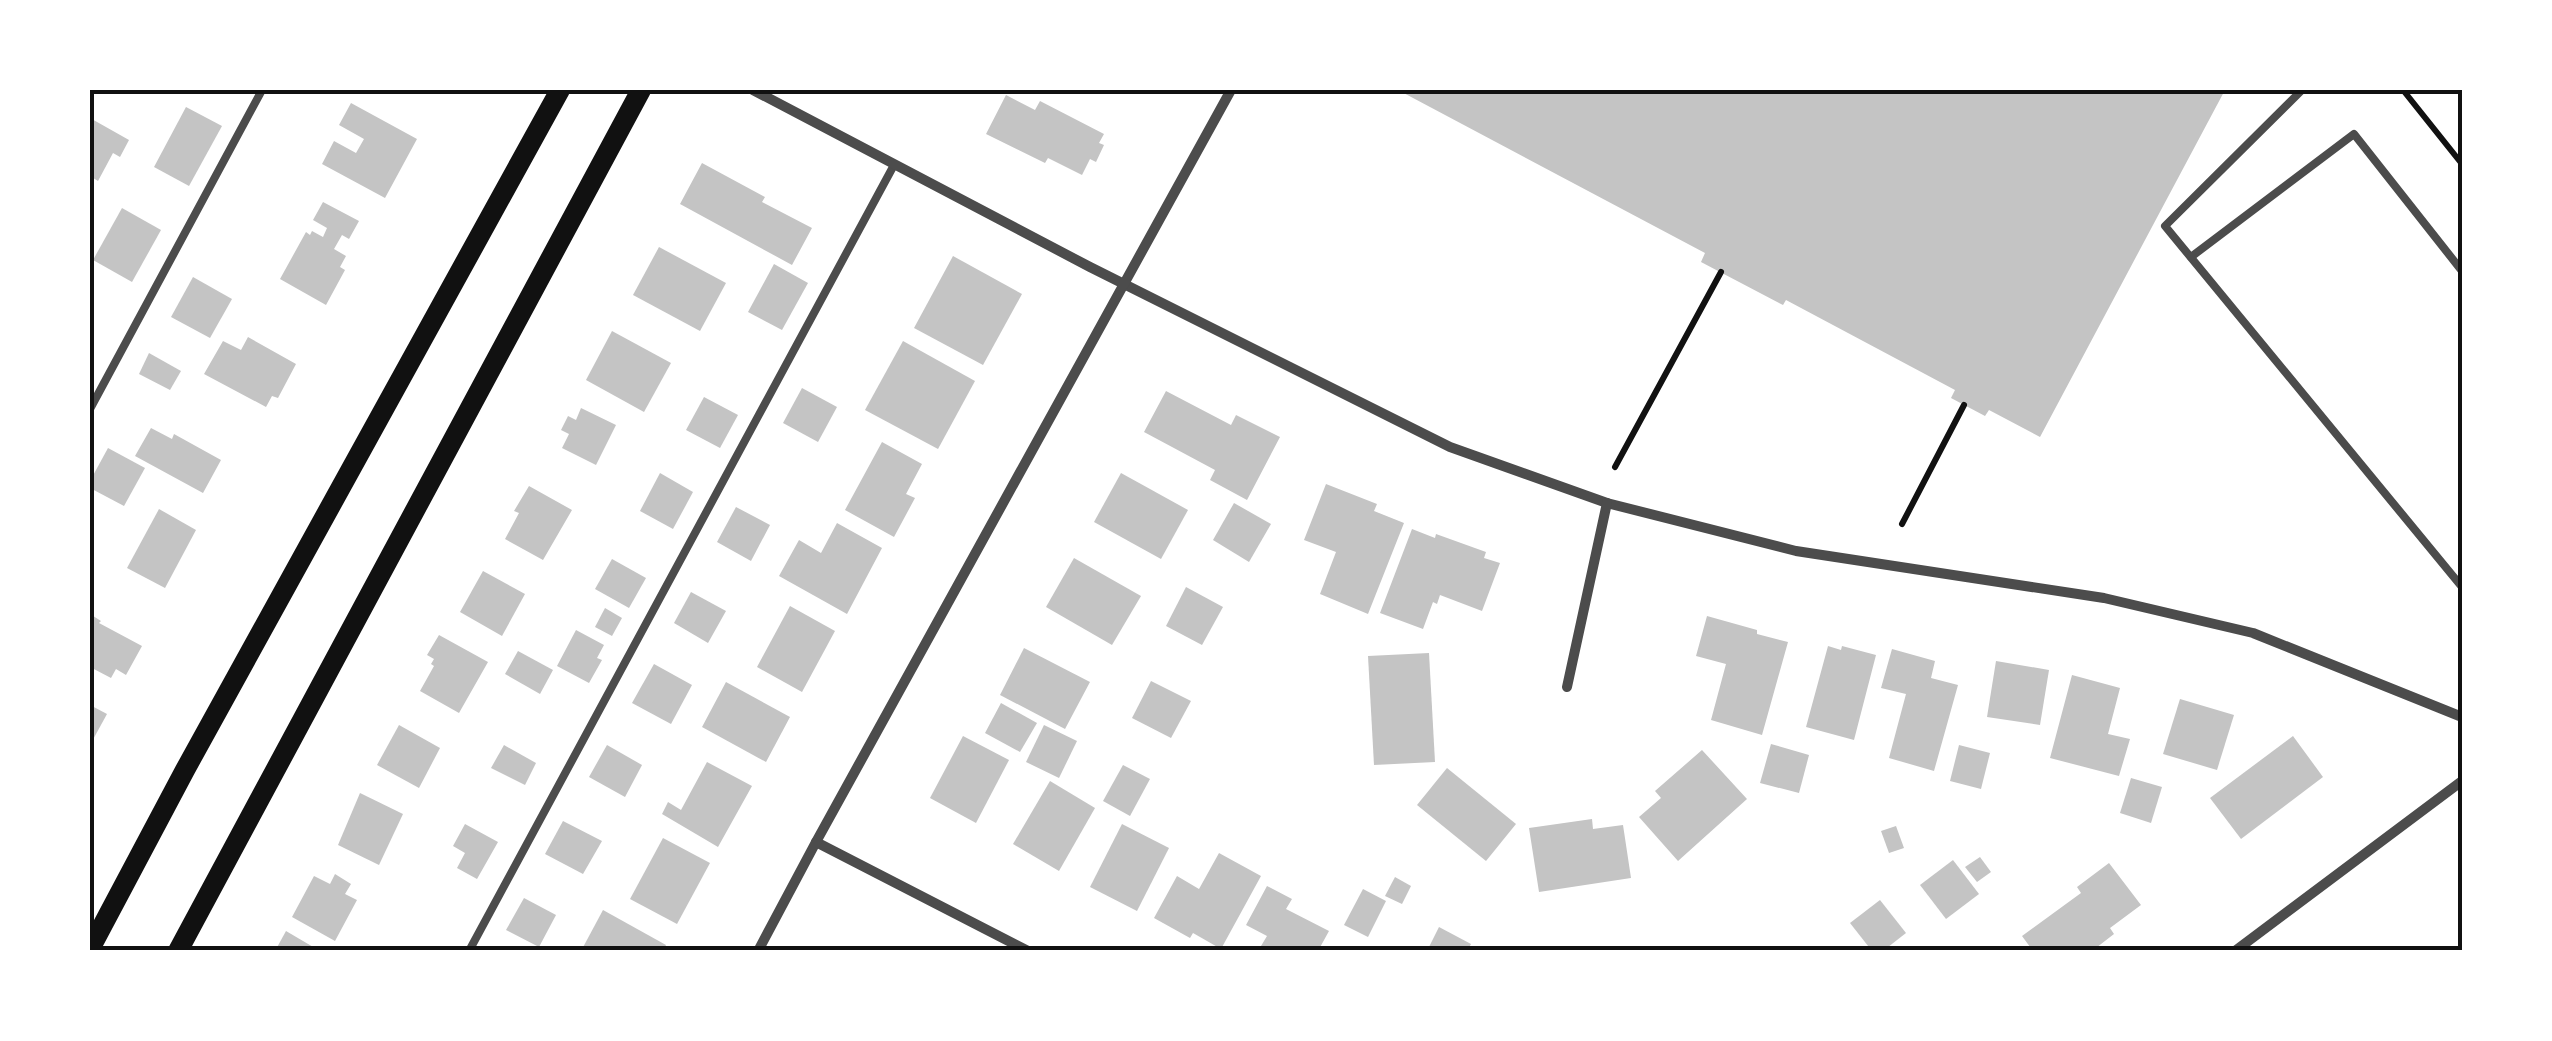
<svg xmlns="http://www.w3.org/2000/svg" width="2552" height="1041" font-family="'Golos Text',sans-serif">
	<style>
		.building { fill: #c4c4c4 }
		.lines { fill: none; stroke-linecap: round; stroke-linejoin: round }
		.path { stroke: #111; stroke-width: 6 }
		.service { stroke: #4c4c4c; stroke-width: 8 }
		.minor { stroke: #4c4c4c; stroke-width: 10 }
		.secondary { stroke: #111; stroke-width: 20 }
		.neatline { fill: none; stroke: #111; stroke-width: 4 }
	</style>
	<rect width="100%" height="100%" fill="#fff"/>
	<!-- building -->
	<g class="building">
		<polygon points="1398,90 2225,90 2040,437 1989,410 1985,416 1951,398 1955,390 1786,300 1783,305 1701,262 1705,253"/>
		<polygon points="1006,95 1035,110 1040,101 1104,134 1099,143 1104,145 1096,162 1090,159 1082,175 1048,158 1045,163 986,134"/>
		<polygon points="351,103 417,139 385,198 322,164 334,141 356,153 364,139 339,125"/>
		<polygon points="186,107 222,126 189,186 154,167"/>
		<polygon points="90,118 129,140 120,157 113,153 98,181 90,176"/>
		<polygon points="702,163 765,197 762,202 812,228 792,265 680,204"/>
		<polygon points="323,202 359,221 349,239 342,235 334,249 346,256 340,267 345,270 326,305 280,279 306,232 310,235 312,231 323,237 327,228 313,220"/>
		<polygon points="122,208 161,230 132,282 93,260"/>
		<polygon points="659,247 726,283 700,331 633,295"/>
		<polygon points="953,256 1022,294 983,365 914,328"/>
		<polygon points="774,264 808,283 782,330 748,312"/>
		<polygon points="193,277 232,299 210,338 171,317"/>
		<polygon points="612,331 671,363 644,412 586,380"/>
		<polygon points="248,337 296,364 278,398 272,396 266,407 204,374 223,341 241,350"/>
		<polygon points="903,341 975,381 938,449 865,410"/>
		<polygon points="149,353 181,371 170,390 139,374"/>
		<polygon points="802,388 837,407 818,442 783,423"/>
		<polygon points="1166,391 1231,425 1236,415 1280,437 1247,500 1210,480 1215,470 1144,432"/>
		<polygon points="704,397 738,415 720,448 686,430"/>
		<polygon points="581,408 616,425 596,465 562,448 569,434 561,430 568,416 576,420"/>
		<polygon points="151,428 172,439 174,434 221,460 203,493 135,456"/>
		<polygon points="882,442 922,464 906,494 915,498 894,537 845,510"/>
		<polygon points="108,448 145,468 124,506 90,488 90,481"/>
		<polygon points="660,473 693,492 673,529 640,511"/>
		<polygon points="1121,473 1188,510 1161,559 1094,522"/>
		<polygon points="1326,484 1377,504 1374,511 1404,523 1368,614 1320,594 1336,552 1304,540"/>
		<polygon points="529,486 572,510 543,560 505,539 519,513 514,511"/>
		<polygon points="1234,503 1271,524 1249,562 1213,540"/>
		<polygon points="736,507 770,525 751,561 717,542"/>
		<polygon points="159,509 196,530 165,588 127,568"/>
		<polygon points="837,523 882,548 847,614 779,576 799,540 821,553"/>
		<polygon points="1412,529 1435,538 1436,534 1486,552 1484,558 1500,563 1482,611 1440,595 1437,604 1433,602 1423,629 1380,613"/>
		<polygon points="1074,558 1141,596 1112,645 1046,607"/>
		<polygon points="612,559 646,578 629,608 595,589"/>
		<polygon points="483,571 525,594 502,636 460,612"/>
		<polygon points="1186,587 1223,607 1202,645 1166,626"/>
		<polygon points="691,592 726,611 708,643 674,623"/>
		<polygon points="790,606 835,631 802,692 757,667"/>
		<polygon points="605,608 622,618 612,636 595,627"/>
		<polygon points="90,614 101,621 99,623 142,646 126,675 116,669 111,678 90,667"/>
		<polygon points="1707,616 1757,630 1757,634 1788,642 1762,735 1711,720 1726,664 1696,656"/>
		<polygon points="576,630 604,645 597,658 602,660 589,683 557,666"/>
		<polygon points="439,635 488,662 459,713 420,691 434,666 431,664 434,659 427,655"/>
		<polygon points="1828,646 1841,650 1842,646 1876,655 1854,740 1806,727"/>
		<polygon points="1024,648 1090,682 1065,729 1000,695"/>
		<polygon points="1892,649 1935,661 1931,678 1958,685 1934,771 1889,758 1906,694 1881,688"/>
		<polygon points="518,651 553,670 540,694 505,674"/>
		<polygon points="1429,653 1435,762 1374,765 1368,656"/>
		<polygon points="1996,661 2049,670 2040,725 1987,717"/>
		<polygon points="654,664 692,685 671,724 632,703"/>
		<polygon points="2072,675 2120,688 2108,734 2130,739 2119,776 2050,758"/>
		<polygon points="1151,681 1191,701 1171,738 1132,718"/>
		<polygon points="726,682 790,717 766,762 702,727"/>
		<polygon points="2180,699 2234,715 2217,770 2163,754"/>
		<polygon points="1001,703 1037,723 1020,752 985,733"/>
		<polygon points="90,705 107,714 90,745"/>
		<polygon points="399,725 440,748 419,788 377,765"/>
		<polygon points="1044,725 1077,741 1059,778 1026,762"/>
		<polygon points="963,736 1009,760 976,823 930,798"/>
		<polygon points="2293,736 2323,777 2241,839 2210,798"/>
		<polygon points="1771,744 1809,755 1799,793 1760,783"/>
		<polygon points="504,745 536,763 525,785 491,768"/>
		<polygon points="607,745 642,765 625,797 589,777"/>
		<polygon points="1959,745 1990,753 1981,789 1950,781"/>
		<polygon points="1702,750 1747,799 1678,861 1639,817 1661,798 1655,791"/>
		<polygon points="707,762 752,786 718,847 662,814 668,802 681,810"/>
		<polygon points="1123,765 1150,779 1130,816 1103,801"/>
		<polygon points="1447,768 1516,824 1486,861 1417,805"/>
		<polygon points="2131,778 2162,787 2151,823 2120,813"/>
		<polygon points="1050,781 1095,808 1059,871 1013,844"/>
		<polygon points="360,793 403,814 379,865 338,845"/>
		<polygon points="1592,819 1593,829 1623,825 1631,878 1539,892 1529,828"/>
		<polygon points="563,821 602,841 583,874 545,854"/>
		<polygon points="465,824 498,842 477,879 457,868 465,853 453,846"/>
		<polygon points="1122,824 1169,848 1137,911 1090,887"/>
		<polygon points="1896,826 1904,848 1889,853 1881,831"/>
		<polygon points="663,838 710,863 677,924 630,899"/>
		<polygon points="1219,853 1261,876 1221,949 1193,933 1190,938 1154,918 1177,876 1199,889"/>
		<polygon points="1980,857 1991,872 1977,882 1965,867"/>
		<polygon points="1953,860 1979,894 1946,919 1920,885"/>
		<polygon points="2109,863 2141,905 2110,928 2114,934 2092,951 2033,951 2022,936 2081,893 2077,887"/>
		<polygon points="335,874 351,884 345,894 357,900 335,941 292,917 314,876 330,884"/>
		<polygon points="1395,877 1411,886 1402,904 1385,896"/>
		<polygon points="1267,886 1292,899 1286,909 1329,931 1318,951 1258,951 1267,936 1246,925"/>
		<polygon points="1363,889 1386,901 1368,937 1344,925"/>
		<polygon points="524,898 556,915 539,947 506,930"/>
		<polygon points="1880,900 1906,933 1883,951 1872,951 1850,923"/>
		<polygon points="603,910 666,945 663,951 581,951"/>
		<polygon points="1439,927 1471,944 1467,951 1427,951"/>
		<polygon points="286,931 320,951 275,951"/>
	</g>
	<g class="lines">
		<!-- path -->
		<g class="path">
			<polyline points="2403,90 2462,164"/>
			<polyline points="1615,467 1721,272"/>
			<polyline points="1902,524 1964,405"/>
		</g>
		<!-- service -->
		<g class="service">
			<polyline points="2302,90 2165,226 2462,587"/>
			<polyline points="2191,257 2354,134 2462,271"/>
			<polyline points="90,409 262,90"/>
			<polyline points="469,951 894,165"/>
		</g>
		<!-- minor -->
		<g class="minor">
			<polyline points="753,90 1090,267 1450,447 1607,503 1796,551 2104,598 2253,633 2462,717"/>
			<polyline points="1567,687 1607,503"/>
			<polyline points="816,842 1028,951"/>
			<polyline points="758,951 816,842 1231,90"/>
			<polyline points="2235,951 2462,781"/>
		</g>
		<!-- secondary -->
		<g class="secondary">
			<polyline points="90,949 185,770 560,90"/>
			<polyline points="178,951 641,90"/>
		</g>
	</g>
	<!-- border -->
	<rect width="2552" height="1041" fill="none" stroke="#ffffff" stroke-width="185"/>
	<rect x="92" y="92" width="2368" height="856" class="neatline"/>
</svg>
